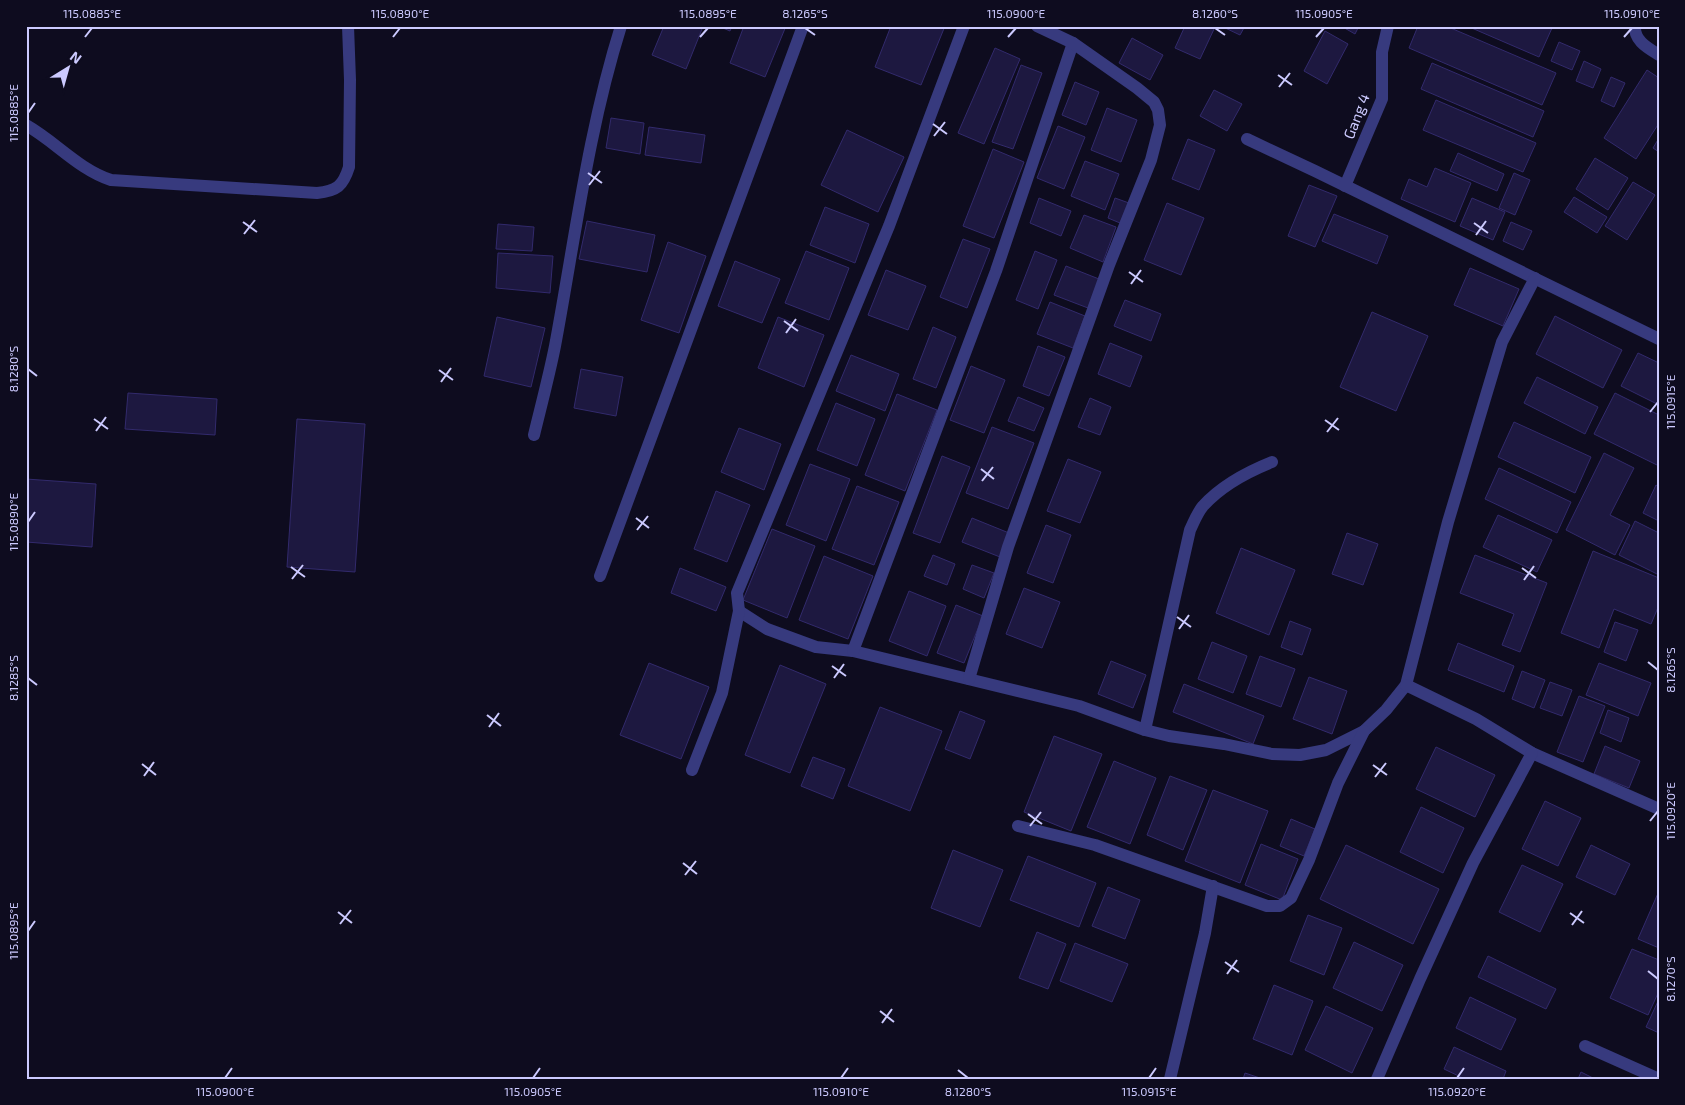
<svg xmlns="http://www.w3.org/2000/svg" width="1685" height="1105" font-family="'Exo 2',sans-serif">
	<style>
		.building { fill: #1d1840; stroke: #322a6c }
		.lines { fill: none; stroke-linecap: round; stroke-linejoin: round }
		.service { stroke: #373a7e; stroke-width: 12 }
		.minor { stroke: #373a7e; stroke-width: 12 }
		.ticks { fill: none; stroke: #cccaff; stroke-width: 2 }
		.labels { text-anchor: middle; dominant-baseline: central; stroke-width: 4; stroke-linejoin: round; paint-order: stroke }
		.street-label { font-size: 15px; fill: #cccaff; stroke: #0e0c1f }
		.neatline { fill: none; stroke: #cccaff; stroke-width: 2 }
		.ticks-label { font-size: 12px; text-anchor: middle; fill: #cccaff }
	</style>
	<rect width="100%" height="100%" fill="#0e0c1f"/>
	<!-- building -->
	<g class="building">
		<polygon points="664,26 694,26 702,29 686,69 652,55"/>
		<polygon points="718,26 732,26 730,31"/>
		<polygon points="744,26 786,26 765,77 730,63"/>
		<polygon points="891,26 945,26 921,85 875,67"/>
		<polygon points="1185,26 1215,27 1200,59 1175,48"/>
		<polygon points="1221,26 1245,26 1240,35"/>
		<polygon points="1341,26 1359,26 1355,34"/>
		<polygon points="1418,26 1446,26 1556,73 1542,105 1409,48"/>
		<polygon points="1467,26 1548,26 1552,28 1539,57"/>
		<polygon points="1325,31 1348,44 1327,84 1304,71"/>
		<polygon points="1132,38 1163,55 1150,80 1119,63"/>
		<polygon points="1559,42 1580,51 1572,70 1551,61"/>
		<polygon points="995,48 1020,59 984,144 958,133"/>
		<polygon points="1584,61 1601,69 1593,88 1576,81"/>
		<polygon points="1432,63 1544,111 1533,137 1421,89"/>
		<polygon points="1021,65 1042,73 1013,149 992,142"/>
		<polygon points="1647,70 1659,78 1659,123 1636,159 1604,138"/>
		<polygon points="1611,77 1625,83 1614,107 1601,101"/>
		<polygon points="1075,82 1099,92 1086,125 1062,115"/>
		<polygon points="1214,90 1242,104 1227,131 1200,116"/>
		<polygon points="1436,100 1536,143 1523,172 1423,130"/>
		<polygon points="1107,108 1137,120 1121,162 1091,150"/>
		<polygon points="611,118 644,123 640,154 606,148"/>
		<polygon points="1058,126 1085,137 1064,189 1037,178"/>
		<polygon points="649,127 705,135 701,163 645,155"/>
		<polygon points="847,130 904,157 878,212 821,185"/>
		<polygon points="1659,138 1659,152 1653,148"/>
		<polygon points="1188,139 1215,150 1199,190 1172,179"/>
		<polygon points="993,149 1024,162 994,238 963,226"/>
		<polygon points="1458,153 1504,174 1497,191 1450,171"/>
		<polygon points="1595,158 1628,178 1608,210 1576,189"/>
		<polygon points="1085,161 1119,174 1105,210 1071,196"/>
		<polygon points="1435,168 1471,183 1455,222 1401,199 1409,179 1427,187"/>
		<polygon points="1514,173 1530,180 1515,215 1499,208"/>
		<polygon points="1633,182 1655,195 1627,240 1605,226"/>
		<polygon points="1309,185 1337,196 1315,247 1288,236"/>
		<polygon points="1574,197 1607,217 1597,233 1564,212"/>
		<polygon points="1039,198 1071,211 1061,236 1030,223"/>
		<polygon points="1115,198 1129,203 1120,223 1108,218"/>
		<polygon points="1472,198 1505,212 1493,240 1460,226"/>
		<polygon points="1167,203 1204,218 1181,275 1144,260"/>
		<polygon points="825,207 869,224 855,263 810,245"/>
		<polygon points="1334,214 1388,236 1377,264 1322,241"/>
		<polygon points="1084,215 1116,227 1103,262 1070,248"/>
		<polygon points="587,221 655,235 647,272 579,259"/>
		<polygon points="1511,222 1532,231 1523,250 1503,241"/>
		<polygon points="498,224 534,227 532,251 496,249"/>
		<polygon points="963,239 990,249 967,308 940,297"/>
		<polygon points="668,242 706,256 679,333 641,320"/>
		<polygon points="806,251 849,268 829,320 785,303"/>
		<polygon points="1035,251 1057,260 1038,309 1016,300"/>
		<polygon points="498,253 553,256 550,293 496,288"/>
		<polygon points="735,261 780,279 762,323 718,306"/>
		<polygon points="1066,266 1099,279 1088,308 1054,295"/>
		<polygon points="1470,268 1519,289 1503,326 1454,305"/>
		<polygon points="886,270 926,286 908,330 868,315"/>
		<polygon points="1125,300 1161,314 1151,341 1114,326"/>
		<polygon points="1050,302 1085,316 1073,348 1037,334"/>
		<polygon points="1372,312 1428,336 1396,411 1340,387"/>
		<polygon points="1555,316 1622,350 1603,388 1536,354"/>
		<polygon points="497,317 545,328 531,387 484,376"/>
		<polygon points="778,317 824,335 804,387 758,368"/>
		<polygon points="933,327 956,337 936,388 913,379"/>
		<polygon points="1110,343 1142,356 1130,387 1098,374"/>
		<polygon points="1038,346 1065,357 1049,396 1023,386"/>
		<polygon points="1638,353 1659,363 1659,405 1621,386"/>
		<polygon points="851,355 899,374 885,411 836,391"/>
		<polygon points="971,366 1005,380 984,433 950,420"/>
		<polygon points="581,369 623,377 616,416 574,408"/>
		<polygon points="1537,377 1598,407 1585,434 1524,403"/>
		<polygon points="128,393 217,399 215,435 125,429"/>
		<polygon points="1615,393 1659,415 1659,466 1594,434"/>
		<polygon points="897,394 937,410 905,491 865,475"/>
		<polygon points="1018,397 1044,408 1034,431 1008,421"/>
		<polygon points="1090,398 1111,407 1100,435 1078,427"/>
		<polygon points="836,403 875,419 857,466 817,450"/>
		<polygon points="297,419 365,424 355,572 287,567"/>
		<polygon points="1514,422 1591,457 1575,493 1498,457"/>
		<polygon points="992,427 1034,443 1008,509 966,493"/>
		<polygon points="739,428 781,444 764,490 721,472"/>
		<polygon points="1604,453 1634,468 1610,515 1630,525 1615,555 1566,530"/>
		<polygon points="942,456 970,467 940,543 913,533"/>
		<polygon points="1068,459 1101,472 1080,523 1047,511"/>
		<polygon points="810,464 850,479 826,541 786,525"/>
		<polygon points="1499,468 1571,502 1557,533 1485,499"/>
		<polygon points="26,479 96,484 92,547 26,542"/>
		<polygon points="1656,485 1659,487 1659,521 1643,513"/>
		<polygon points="857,486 899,502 874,565 832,549"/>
		<polygon points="716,491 750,505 727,562 694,549"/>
		<polygon points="1498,515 1552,540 1537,572 1483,547"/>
		<polygon points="972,518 1009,533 1000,557 962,542"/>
		<polygon points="1635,521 1659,533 1659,575 1619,555"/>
		<polygon points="1046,525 1071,535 1053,583 1027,573"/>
		<polygon points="772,529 815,546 787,618 743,600"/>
		<polygon points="1347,533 1378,544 1363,585 1332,574"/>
		<polygon points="1241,548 1295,570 1269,635 1216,613"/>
		<polygon points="1593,551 1659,578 1659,605 1651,624 1614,609 1599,648 1561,633"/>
		<polygon points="933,555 955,564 947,585 924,576"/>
		<polygon points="1475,555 1547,583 1520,652 1502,645 1514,614 1460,593"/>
		<polygon points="824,556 873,576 848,639 799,620"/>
		<polygon points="972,565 994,573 984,598 963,589"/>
		<polygon points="680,568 726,587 716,611 671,593"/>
		<polygon points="1024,588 1060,602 1042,648 1006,634"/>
		<polygon points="909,591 946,606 927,656 889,641"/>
		<polygon points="956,605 983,616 964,663 937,653"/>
		<polygon points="1290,621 1311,629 1302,655 1281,647"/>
		<polygon points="1615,622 1638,630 1626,661 1604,652"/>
		<polygon points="1212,642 1247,656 1233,693 1198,679"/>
		<polygon points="1458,643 1514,666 1504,692 1448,670"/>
		<polygon points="1260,656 1295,669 1281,707 1246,694"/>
		<polygon points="1111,661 1146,675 1133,708 1098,694"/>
		<polygon points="649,663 709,687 681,759 620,735"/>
		<polygon points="1599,663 1651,683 1638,716 1586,695"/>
		<polygon points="780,665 826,684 790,773 745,755"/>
		<polygon points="1522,671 1545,680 1534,708 1512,699"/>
		<polygon points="1309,677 1347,691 1332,734 1293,719"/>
		<polygon points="1550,682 1572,690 1562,716 1540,708"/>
		<polygon points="1184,684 1264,716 1253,744 1173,712"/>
		<polygon points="1579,696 1605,706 1583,762 1557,752"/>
		<polygon points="880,707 942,731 910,811 848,786"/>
		<polygon points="1608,710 1629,718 1621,742 1600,733"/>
		<polygon points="960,711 985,721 970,759 945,749"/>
		<polygon points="1054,736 1102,754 1071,831 1024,812"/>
		<polygon points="1605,746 1640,761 1629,788 1594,774"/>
		<polygon points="1436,747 1495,775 1475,817 1416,789"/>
		<polygon points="813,757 845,769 833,799 801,786"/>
		<polygon points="1114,761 1156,778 1130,844 1087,827"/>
		<polygon points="1170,776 1207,790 1183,850 1147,835"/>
		<polygon points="1213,790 1268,811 1240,883 1185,861"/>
		<polygon points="1545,801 1581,818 1558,866 1522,849"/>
		<polygon points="1421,807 1464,828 1443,873 1400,852"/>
		<polygon points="1291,819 1315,829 1304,856 1280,846"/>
		<polygon points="1261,844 1298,859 1282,900 1245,885"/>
		<polygon points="1346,845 1439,889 1413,944 1320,899"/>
		<polygon points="1591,845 1630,864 1615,895 1576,877"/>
		<polygon points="953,850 1003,870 980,927 931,908"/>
		<polygon points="1028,856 1096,883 1079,927 1010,900"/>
		<polygon points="1522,865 1563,884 1540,932 1499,912"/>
		<polygon points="1108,887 1140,900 1125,939 1092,926"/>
		<polygon points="1659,891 1659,948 1638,939"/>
		<polygon points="1308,915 1342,928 1324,975 1290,961"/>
		<polygon points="1037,932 1066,944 1048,989 1019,978"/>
		<polygon points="1354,942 1403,965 1382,1011 1333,988"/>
		<polygon points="1075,943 1128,964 1112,1002 1060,981"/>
		<polygon points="1632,949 1659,960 1659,991 1648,1015 1610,998"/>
		<polygon points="1488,956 1556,989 1546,1009 1478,977"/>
		<polygon points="1274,985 1313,1001 1292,1055 1253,1039"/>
		<polygon points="1470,997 1516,1019 1501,1050 1456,1028"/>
		<polygon points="1659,999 1659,1033 1646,1027"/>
		<polygon points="1326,1006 1373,1028 1352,1073 1305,1050"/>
		<polygon points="1454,1047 1506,1071 1503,1079 1465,1079 1444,1069"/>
		<polygon points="1581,1072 1595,1079 1578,1079"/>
		<polygon points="1245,1073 1263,1079 1243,1079"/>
	</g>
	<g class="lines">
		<!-- service -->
		<path class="service" d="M26 125C56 142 78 169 111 180L317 193C337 191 343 186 349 167L350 80 348 26"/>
		<!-- minor -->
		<g class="minor">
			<path d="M1635 26C1634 41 1648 48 1659 55"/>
			<polyline points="1247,139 1315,171 1659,339"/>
			<polyline points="1345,186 1382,99 1382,52 1388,26"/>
			<path d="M534 435C541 406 549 376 555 346 575 239 588 131 621 26"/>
			<polyline points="600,576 803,26"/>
			<polyline points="739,611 767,629 816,647 853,651 1079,706 1145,730 1169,736 1224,744 1272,754 1300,755 1326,750 1364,731 1386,710 1406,685 1448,522 1502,342 1535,278"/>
			<polyline points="853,651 996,271 1073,43"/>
			<polyline points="969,679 1008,547 1109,265 1151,160 1160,125 1158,110 1154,102 1137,88 1073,43 1037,26"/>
			<polyline points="1406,685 1476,719 1532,753 1659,809"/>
			<path d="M1145 730 1190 530C1194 522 1197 513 1203 506 1221 486 1247 472 1272 462"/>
			<polyline points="692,770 722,693 739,611 737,593 889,226 964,26"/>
			<polyline points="1018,826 1095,845 1267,906 1280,906 1291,898 1309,860 1338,783 1364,731"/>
			<polyline points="1585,1046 1659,1079"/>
			<polyline points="1170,1079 1205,933 1213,886"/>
			<polyline points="1377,1079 1420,979 1473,863 1532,753"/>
		</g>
	</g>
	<!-- ticks -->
	<path class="ticks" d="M805 28 815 35M1215 28 1225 35M85 37 92 28M393 37 400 28M700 37 708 28M1008 37 1016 28M1316 37 1324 28M1624 37 1632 28M1278 75 1292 85M1279 87 1290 73M28 113 35 103M933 124 947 134M934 136 945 122M588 173 602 183M589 185 600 171M243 222 257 232M1474 223 1488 233M244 234 255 220M1476 235 1486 221M1129 272 1143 282M1131 284 1141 270M784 321 798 331M786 333 796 319M28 369 37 376M439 370 453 380M441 382 451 368M1650 412 1658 402M94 419 108 429M1325 420 1339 430M96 431 106 417M1327 432 1338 418M981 469 994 479M982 481 993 467M636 518 649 528M28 522 35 512M637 530 648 516M291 567 305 577M1522 568 1536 578M292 579 303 565M1524 580 1534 566M1177 617 1191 627M1179 629 1189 615M1648 662 1658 670M832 666 846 676M28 678 37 685M834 678 844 664M487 715 501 726M489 727 499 713M142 764 156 775M1373 765 1387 775M144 776 154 762M1375 777 1386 763M1028 814 1042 824M1650 821 1658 811M1030 826 1041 812M683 863 697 874M685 875 696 861M338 912 352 923M1570 913 1584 923M340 924 351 910M1572 925 1582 911M28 931 35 921M1225 962 1239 972M1648 971 1658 979M1227 974 1237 960M880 1011 894 1022M882 1023 892 1009M958 1070 968 1078M225 1078 232 1068M533 1078 540 1068M841 1078 848 1068M1149 1078 1156 1068M1457 1078 1464 1068"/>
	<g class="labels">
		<!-- street labels -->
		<g class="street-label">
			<text transform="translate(1356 116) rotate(-69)">Gang 4</text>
		</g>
	</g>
	<!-- border -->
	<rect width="1685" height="1105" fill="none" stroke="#0e0c1f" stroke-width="55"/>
	<!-- north arrow -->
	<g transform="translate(68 68) rotate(37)" stroke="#0e0c1f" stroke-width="4" paint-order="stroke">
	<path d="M0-4L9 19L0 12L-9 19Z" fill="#cccaff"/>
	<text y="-8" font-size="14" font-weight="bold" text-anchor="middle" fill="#cccaff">N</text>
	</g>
	<rect x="28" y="28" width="1630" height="1050" class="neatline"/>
	<g class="ticks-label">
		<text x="92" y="18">115.0885°E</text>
		<text x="400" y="18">115.0890°E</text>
		<text x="708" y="18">115.0895°E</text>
		<text x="805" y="18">8.1265°S</text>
		<text x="1016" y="18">115.0900°E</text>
		<text x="1215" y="18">8.1260°S</text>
		<text x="1324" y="18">115.0905°E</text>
		<text x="1632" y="18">115.0910°E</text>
		<text transform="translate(14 113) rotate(-90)" y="4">115.0885°E</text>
		<text transform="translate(14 369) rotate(-90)" y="4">8.1280°S</text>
		<text transform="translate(1671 402) rotate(-90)" y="4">115.0915°E</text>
		<text transform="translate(14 522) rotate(-90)" y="4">115.0890°E</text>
		<text transform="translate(1671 670) rotate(-90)" y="4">8.1265°S</text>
		<text transform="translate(14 678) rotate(-90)" y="4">8.1285°S</text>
		<text transform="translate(1671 811) rotate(-90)" y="4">115.0920°E</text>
		<text transform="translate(14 931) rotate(-90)" y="4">115.0895°E</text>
		<text transform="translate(1671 979) rotate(-90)" y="4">8.1270°S</text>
		<text x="225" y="1096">115.0900°E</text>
		<text x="533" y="1096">115.0905°E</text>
		<text x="841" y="1096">115.0910°E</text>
		<text x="968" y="1096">8.1280°S</text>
		<text x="1149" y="1096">115.0915°E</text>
		<text x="1457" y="1096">115.0920°E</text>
	</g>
</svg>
